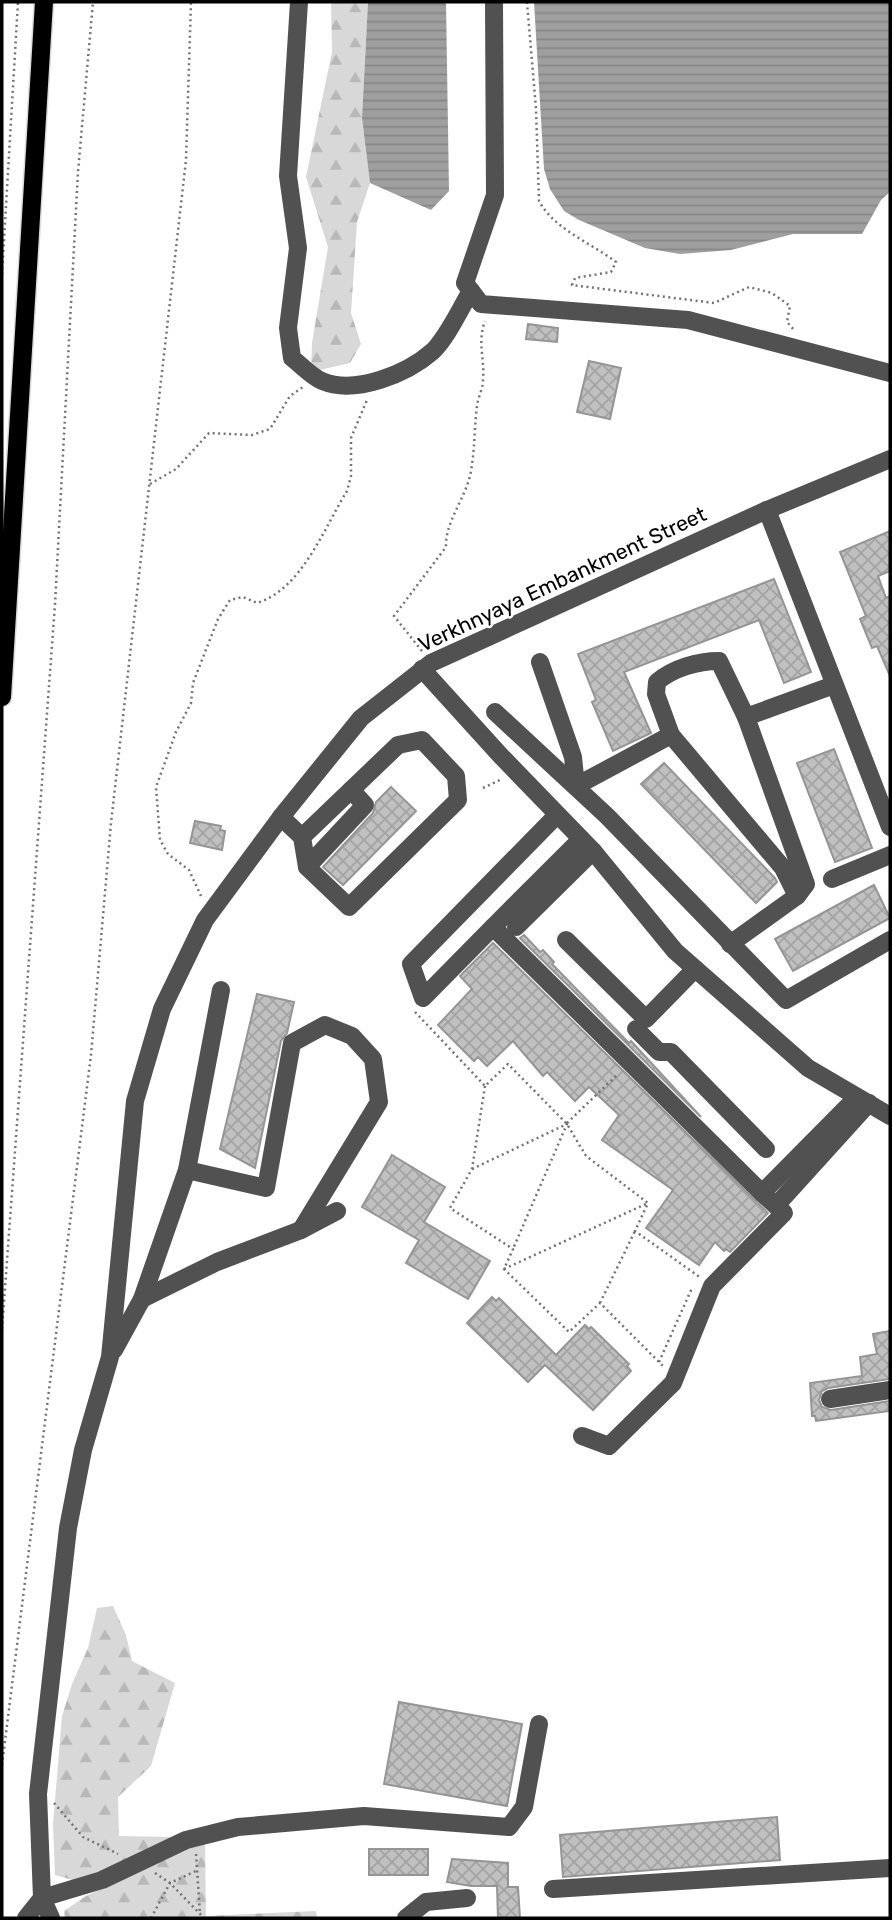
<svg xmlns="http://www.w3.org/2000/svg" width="892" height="1920" font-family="Rubik,sans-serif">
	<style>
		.forest { fill: url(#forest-firs) }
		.water { fill: url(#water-rules) }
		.building { fill: url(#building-cross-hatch); stroke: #959595; stroke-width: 2 }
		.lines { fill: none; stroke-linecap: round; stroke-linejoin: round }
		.major-casing { stroke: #dbdbdb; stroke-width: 21 }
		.path { stroke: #737373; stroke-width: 2.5; stroke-dasharray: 2 3.5; stroke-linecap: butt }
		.minor { stroke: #515151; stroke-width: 18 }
		.major { stroke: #000; stroke-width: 18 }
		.labels { text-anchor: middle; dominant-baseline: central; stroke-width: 5; stroke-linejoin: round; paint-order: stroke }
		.street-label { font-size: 21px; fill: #000; stroke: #fff }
	</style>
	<defs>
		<pattern id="forest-firs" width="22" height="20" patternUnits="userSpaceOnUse" patternTransform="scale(1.75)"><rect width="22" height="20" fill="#d8d8d8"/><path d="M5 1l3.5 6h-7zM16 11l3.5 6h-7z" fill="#b8b8b8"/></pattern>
		<pattern id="water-rules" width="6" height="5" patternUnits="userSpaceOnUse" patternTransform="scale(1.75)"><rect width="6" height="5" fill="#9f9f9f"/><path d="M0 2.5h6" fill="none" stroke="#878787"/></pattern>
		<pattern id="building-cross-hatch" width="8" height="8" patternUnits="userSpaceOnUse" patternTransform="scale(1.75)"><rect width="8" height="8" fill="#c0c0c0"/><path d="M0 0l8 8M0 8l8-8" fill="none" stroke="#a3a3a3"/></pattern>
	</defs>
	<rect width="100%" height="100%" fill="#fff"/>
	<!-- forest -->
	<g class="forest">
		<polygon points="331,2 368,2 362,118 370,183 357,222 351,313 361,344 350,363 311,372 312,343 328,247 306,177 332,52"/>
		<polygon points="113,1606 126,1635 132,1661 175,1683 151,1766 118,1797 119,1836 173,1837 108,1870 76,1881 55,1875 53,1824 62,1716 72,1684 88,1648 97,1608"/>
		<polygon points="205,1841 206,1916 316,1911 317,1918 65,1918 64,1911 86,1896"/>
	</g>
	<!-- water -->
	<g class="water">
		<polygon points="368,2 446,2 449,191 431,210 370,183 362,118"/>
		<polygon points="534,2 890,2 890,192 881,200 862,234 793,234 731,250 680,254 645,248 579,220 564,211 550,189 544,169"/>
	</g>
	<!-- building -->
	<g class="building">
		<polygon points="528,324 558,328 557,342 526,339"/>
		<polygon points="589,361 621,368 610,419 577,412"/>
		<polygon points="890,531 890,571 878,576 886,598 890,596 890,676 877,646 872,648 860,619 866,616 840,552"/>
		<polygon points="774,579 811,672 784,683 759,620 624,672 651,733 613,751 592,702 596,700 578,654"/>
		<polygon points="834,749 872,848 835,862 797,763"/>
		<polygon points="664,763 775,878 777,882 756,903 641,784"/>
		<polygon points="391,787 416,811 343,885 323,867 373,813 376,802"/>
		<polygon points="195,821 221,826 220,830 225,831 222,850 190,843"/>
		<polygon points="874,885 890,918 793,971 775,939"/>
		<polygon points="524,935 540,952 543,950 554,962 552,964 629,1043 631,1041 701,1117 520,938"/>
		<polygon points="493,943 768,1213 730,1252 726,1249 724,1251 715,1242 699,1265 646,1228 673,1190 602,1140 619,1115 589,1087 575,1101 547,1072 543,1076 513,1041 487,1066 478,1057 474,1061 438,1025 472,989 460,976"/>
		<polygon points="257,994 294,1002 287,1033 281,1041 255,1168 220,1149"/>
		<polygon points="392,1155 445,1187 424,1222 490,1261 468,1299 406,1263 419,1240 362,1207"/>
		<polygon points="492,1297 496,1301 499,1298 556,1355 585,1325 589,1329 591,1327 629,1364 627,1366 631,1371 593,1410 545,1365 528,1382 467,1323"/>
		<polygon points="890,1331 890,1379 828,1388 822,1391 819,1400 822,1407 831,1410 890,1401 890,1411 816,1421 815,1416 812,1416 810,1383 862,1376 860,1357 877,1354 873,1334"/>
		<polygon points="399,1702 522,1724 507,1806 384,1784"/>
		<polygon points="777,1817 780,1860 563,1877 560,1835"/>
		<rect x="369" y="1849" width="59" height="26"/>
		<polygon points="452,1859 508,1863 508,1887 518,1887 520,1918 498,1918 497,1886 471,1886 447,1882"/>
	</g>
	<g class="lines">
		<defs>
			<polyline id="major" points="2,697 44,2"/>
		</defs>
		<!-- major casing -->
		<use href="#major" class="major-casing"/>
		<!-- path -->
		<g class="path">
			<path d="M527 2 536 109 539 201C554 229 591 243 616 262L611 272 575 278 572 285 714 303 749 287 772 293 790 306 787 322 795 331"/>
			<polyline points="2,274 18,2"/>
			<polyline points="150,484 176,469 209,433 252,435 270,429 290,396 303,387"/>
			<path d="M422 651 394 616 446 547C445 523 464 500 470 476 475 452 474 430 477 406 478 397 483 389 483 380 485 359 477 342 485 321"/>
			<polyline points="483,788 500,780"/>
			<path d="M201 896 189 870 168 854 160 840 156 787 176 732 191 703 193 683 218 619 230 600 243 597 257 603C302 589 324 528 347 491L351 476V438L367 400"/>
			<polyline points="415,1012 485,1086 508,1064 567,1124 586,1156 648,1203 635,1231 701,1278"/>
			<polyline points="485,1086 472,1169 450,1208 513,1249 504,1269 569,1332 600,1303 663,1366"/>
			<polyline points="567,1123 618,1074"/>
			<polyline points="472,1169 567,1124 513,1249"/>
			<polyline points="504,1269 648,1203"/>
			<polyline points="600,1303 635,1231"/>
			<polyline points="2,1329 55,604 78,172 93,2"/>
			<polyline points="659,1362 692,1288"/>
			<polyline points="2,1765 91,1055 111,823 186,160 191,2"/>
			<polyline points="54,1803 83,1837 118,1854"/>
			<polyline points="196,1854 200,1914"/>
			<polyline points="155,1873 170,1883 204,1918"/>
			<polyline points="151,1918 170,1883 198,1870"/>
		</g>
		<!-- minor -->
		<g class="minor">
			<path d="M299 2 288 176 298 248 288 328 292 358C301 365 312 377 322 381 355 395 407 374 433 351 448 336 460 309 471 291"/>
			<polyline points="494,2 495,195 465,283 481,304 688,320 890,373"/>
			<polyline points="767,510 890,827"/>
			<polyline points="540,662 573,757 576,786 671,735"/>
			<polyline points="422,669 500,755 593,851 675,951 808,1068 890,1116"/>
			<polyline points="495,712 607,816 786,1000 890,940"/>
			<path d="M746 717 719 661C698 661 673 668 657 682L656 694 671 735 783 868 797 896"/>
			<polyline points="557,815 411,964 423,998 493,927 762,1193 857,1097"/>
			<polyline points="281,817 302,837 307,867 349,907 458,800 456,776 422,740 398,745 302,837"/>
			<polyline points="307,867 365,805 351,790"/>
			<polyline points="832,879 890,855"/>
			<polyline points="493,927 581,839"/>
			<polyline points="516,927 593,851"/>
			<polyline points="566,940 646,1019 695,969"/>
			<polyline points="730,944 797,896 806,884 746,717 834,685"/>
			<polyline points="636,1029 659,1052 671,1052 766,1149"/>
			<polyline points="187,1170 266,1188 292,1043 325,1025 352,1036 373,1059 379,1102 301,1230"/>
			<polyline points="782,1199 869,1103"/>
			<polyline points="142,1299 217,1262 301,1230 337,1211"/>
			<polyline points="114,1350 142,1299 187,1170 221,990"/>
			<polyline points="830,1399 890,1390"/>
			<polyline points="582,1436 609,1446 673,1383 712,1286 784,1213 762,1193"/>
			<polyline points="553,1889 890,1868"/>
			<polyline points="26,1918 42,1898 38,1794 68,1528 83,1450 110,1357 135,1101 162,1009 205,920 281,817 361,718 431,663 767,510 890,459"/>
			<polyline points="51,1918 42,1898 102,1880 186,1840 238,1827 364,1816 509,1827 524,1807 539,1724"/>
			<polyline points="406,1918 426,1902 467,1898"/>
		</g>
		<!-- major -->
		<use href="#major" class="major"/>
	</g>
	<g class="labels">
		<!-- street labels -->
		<g class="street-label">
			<text transform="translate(562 579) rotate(-25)">Verkhnyaya Embankment Street</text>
		</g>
	</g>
	<!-- border -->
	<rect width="892" height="1920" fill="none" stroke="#000000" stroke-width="7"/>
</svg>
